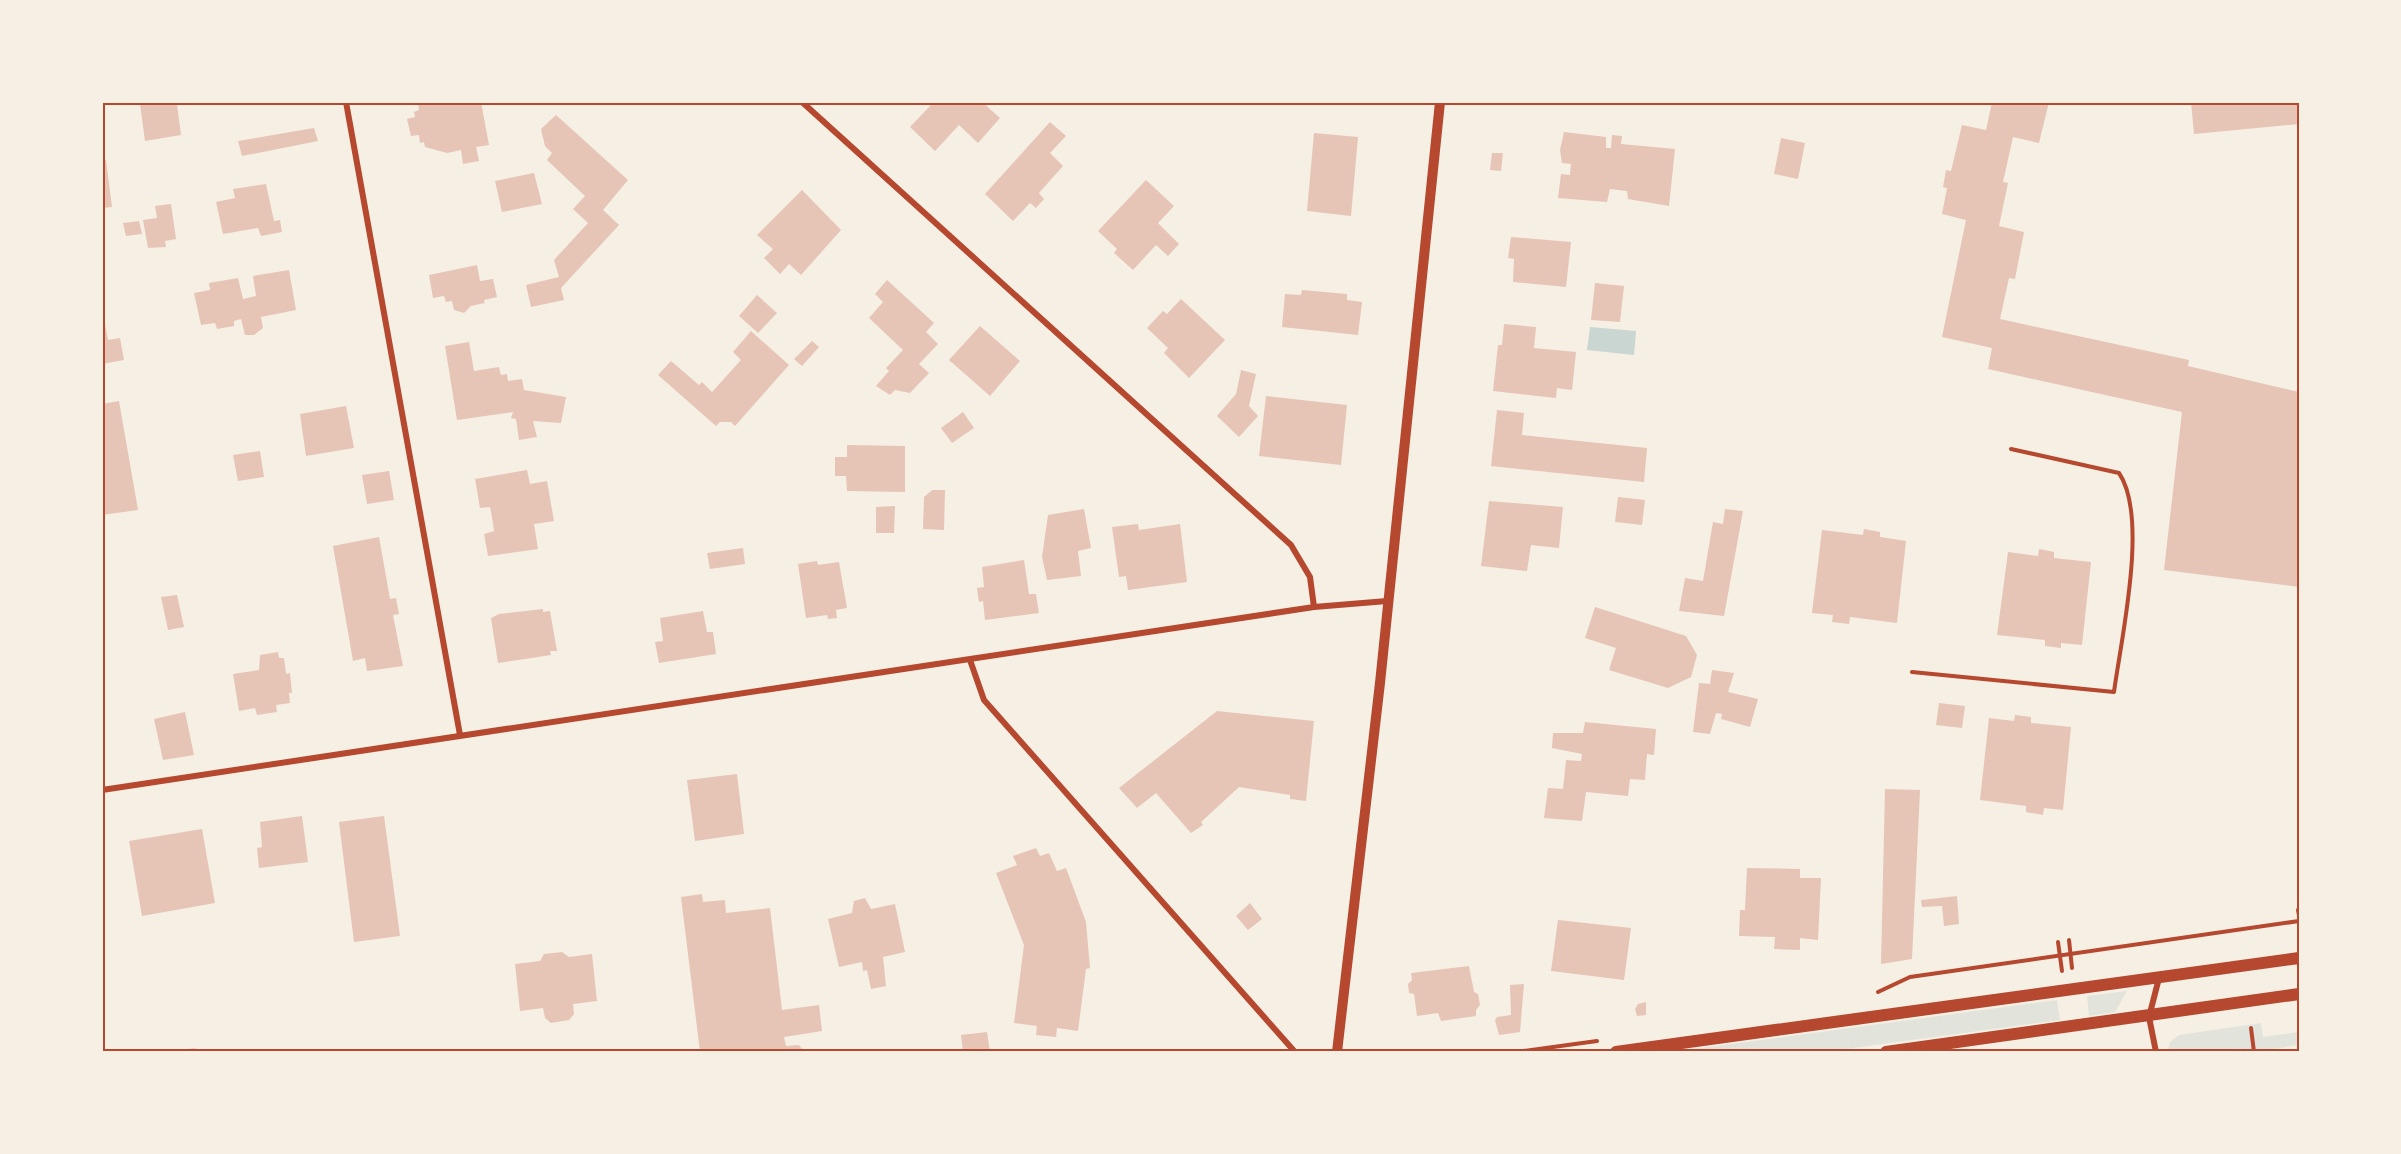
<svg xmlns="http://www.w3.org/2000/svg" width="2401" height="1154" font-family="'Archivo Narrow',sans-serif">
	<style>
		.green { fill: #e2e4dc }
		.water { fill: #c9d6d2 }
		.building { fill: #e6c5b7 }
		.lines { fill: none; stroke-linecap: round; stroke-linejoin: round }
		.path { stroke: #b5482f; stroke-width: 4 }
		.minor { stroke: #b5482f; stroke-width: 6 }
		.tertiary { stroke: #b5482f; stroke-width: 10 }
		.secondary { stroke: #b5482f; stroke-width: 12 }
		.neatline { fill: none; stroke: #b5482f; stroke-width: 2 }
	</style>
	<rect width="100%" height="100%" fill="#f6efe4"/>
	<!-- green -->
	<g class="green">
		<polygon points="2127,991 2115,1012 2089,1016 2087,996"/>
		<polygon points="2057,1000 2060,1020 1824,1052 1672,1052"/>
		<polygon points="2261,1023 2263,1037 2299,1032 2299,1045 2252,1052 2167,1052 2170,1042 2179,1035"/>
	</g>
	<!-- water -->
	<polygon class="water" points="1590,327 1636,331 1634,355 1587,350"/>
	<!-- building -->
	<g class="building">
		<polygon points="135,102 185,102 177,105 181,135 145,141 140,104 135,105"/>
		<polygon points="418,102 481,102 489,145 476,147 479,161 463,164 461,150 447,153 425,147 424,142 420,143 419,135 411,136 407,119 415,117 414,112 419,110"/>
		<polygon points="928,102 982,102 1000,118 978,143 959,125 935,151 910,127 931,105"/>
		<polygon points="1992,102 2049,102 2039,143 2013,137 2003,182 2008,183 1999,226 2024,232 2015,279 2009,278 2000,319 2189,360 2188,366 2299,392 2299,587 2164,570 2182,412 1988,369 1992,348 1942,337 1966,220 1942,214 1947,188 1943,187 1946,170 1951,171 1962,125 1986,130"/>
		<polygon points="2191,102 2299,102 2299,124 2194,134"/>
		<polygon points="556,115 628,180 603,210 619,225 561,288 564,300 531,307 526,285 559,277 554,260 588,223 573,209 585,196 547,160 552,153 545,146 541,129"/>
		<polygon points="1050,122 1066,136 1050,153 1063,166 1039,193 1044,199 1036,208 1030,203 1013,221 985,194"/>
		<polygon points="314,128 318,141 242,156 238,141"/>
		<polygon points="1564,132 1606,137 1606,148 1611,148 1612,135 1622,136 1621,144 1675,149 1669,206 1628,199 1627,191 1610,189 1607,202 1558,198 1561,174 1570,175 1571,164 1562,163 1560,150"/>
		<polygon points="1314,133 1358,137 1351,216 1307,211"/>
		<polygon points="1781,138 1805,143 1798,179 1774,174"/>
		<polygon points="1492,153 1503,153 1501,171 1490,170"/>
		<polygon points="102,160 106,160 112,207 102,208"/>
		<polygon points="534,173 542,204 502,212 495,181"/>
		<polygon points="1146,180 1174,206 1158,223 1179,244 1168,256 1156,245 1133,270 1114,253 1117,249 1098,231"/>
		<polygon points="266,184 274,221 280,220 282,232 261,236 258,228 223,234 216,202 235,198 233,189"/>
		<polygon points="802,190 841,230 801,275 789,264 780,274 764,258 773,249 757,235"/>
		<polygon points="171,204 176,239 165,241 166,247 148,248 143,220 157,218 155,206"/>
		<polygon points="139,221 142,234 126,236 123,223"/>
		<polygon points="1511,237 1571,242 1566,287 1513,282 1514,259 1508,258"/>
		<polygon points="477,265 480,281 493,279 497,297 484,300 485,303 471,306 464,313 454,310 452,301 446,302 444,296 433,298 429,275"/>
		<polygon points="289,270 296,310 261,317 263,328 254,335 245,335 241,319 234,321 234,326 217,329 215,323 201,325 194,293 210,290 209,283 238,278 243,299 256,296 253,276"/>
		<polygon points="887,280 934,323 926,332 938,344 919,364 929,373 910,393 895,390 890,395 876,386 889,371 886,368 903,350 869,318 883,302 875,294"/>
		<polygon points="1595,283 1624,286 1620,322 1591,320"/>
		<polygon points="1302,290 1347,294 1347,300 1362,302 1358,335 1282,327 1285,294 1301,295"/>
		<polygon points="757,295 777,313 758,333 739,316"/>
		<polygon points="1181,299 1225,340 1189,378 1164,353 1168,348 1147,328 1163,311 1167,314"/>
		<polygon points="102,319 104,319 108,340 120,338 124,360 102,364"/>
		<polygon points="1504,324 1536,327 1534,348 1576,352 1572,390 1557,388 1556,398 1493,391 1498,345 1502,345"/>
		<polygon points="980,326 1020,361 990,396 949,360"/>
		<polygon points="751,331 789,365 735,426 731,422 720,422 716,426 658,375 671,361 699,385 702,382 712,392 741,360 733,352"/>
		<polygon points="812,341 819,347 802,366 794,359"/>
		<polygon points="469,342 474,371 499,367 501,375 507,374 508,381 522,379 524,390 566,397 561,423 533,421 537,437 519,440 516,419 511,418 513,412 457,420 445,346"/>
		<polygon points="1241,370 1256,374 1249,406 1258,416 1239,437 1217,416 1236,394"/>
		<polygon points="1266,396 1347,405 1341,465 1259,456"/>
		<polygon points="119,401 138,510 102,515 102,404"/>
		<polygon points="346,406 354,448 306,456 300,414"/>
		<polygon points="1497,410 1524,413 1522,435 1647,448 1644,482 1491,466"/>
		<polygon points="963,412 974,428 952,443 941,428"/>
		<polygon points="847,445 905,446 905,492 847,491 846,476 835,476 835,457 847,457"/>
		<polygon points="260,451 264,477 238,481 233,455"/>
		<polygon points="527,470 530,484 547,481 554,521 534,524 538,549 488,556 484,534 494,531 492,517 490,507 480,508 475,479"/>
		<polygon points="389,471 394,500 367,504 362,475"/>
		<polygon points="932,490 945,490 944,530 923,529 924,497"/>
		<polygon points="1618,497 1645,500 1642,525 1615,522"/>
		<polygon points="1489,501 1563,507 1559,548 1531,545 1527,571 1481,566"/>
		<polygon points="895,506 894,533 876,533 876,507"/>
		<polygon points="1084,509 1091,548 1078,551 1081,576 1047,580 1042,557 1048,515"/>
		<polygon points="1725,509 1743,511 1724,616 1679,611 1685,578 1703,581 1713,522 1723,524"/>
		<polygon points="1138,524 1139,530 1180,524 1187,582 1128,590 1126,576 1119,577 1112,527"/>
		<polygon points="1864,529 1880,532 1880,537 1906,541 1897,623 1850,617 1849,624 1832,622 1833,615 1812,613 1822,530 1863,535"/>
		<polygon points="379,537 390,599 396,598 399,614 393,615 403,666 367,671 365,658 353,661 333,546"/>
		<polygon points="743,548 745,564 710,569 707,553"/>
		<polygon points="2039,549 2054,552 2054,558 2091,562 2082,645 2061,643 2061,648 2045,646 2045,640 1997,635 2008,552 2038,556"/>
		<polygon points="1024,560 1029,594 1036,594 1039,613 985,620 983,601 979,602 977,588 984,587 982,567"/>
		<polygon points="817,561 818,565 839,562 847,608 836,610 837,618 828,619 827,615 806,618 798,564"/>
		<polygon points="177,595 184,627 168,630 161,597"/>
		<polygon points="1595,607 1686,636 1697,655 1691,677 1668,688 1609,670 1616,648 1585,638"/>
		<polygon points="543,609 543,612 550,611 557,651 550,651 551,655 498,663 491,618 499,614"/>
		<polygon points="703,611 707,632 713,632 716,654 659,663 655,642 663,641 660,618"/>
		<polygon points="278,652 279,658 284,658 286,674 290,673 292,693 289,693 290,703 276,705 277,712 257,715 255,708 239,711 233,674 259,670 260,655"/>
		<polygon points="1712,670 1734,673 1728,692 1758,699 1750,727 1721,719 1722,714 1716,713 1710,734 1693,732 1699,683 1710,684"/>
		<polygon points="1939,703 1965,706 1962,728 1936,725"/>
		<polygon points="1217,711 1314,721 1306,801 1290,799 1290,795 1239,787 1201,822 1203,825 1191,833 1156,793 1137,808 1119,788"/>
		<polygon points="185,712 194,755 163,760 154,719"/>
		<polygon points="2015,715 2031,717 2031,723 2071,727 2063,810 2044,808 2043,815 2026,812 2026,806 1980,800 1989,718 2014,721"/>
		<polygon points="1585,722 1656,729 1654,755 1647,754 1645,780 1630,779 1628,796 1586,792 1582,821 1544,818 1548,788 1563,789 1566,760 1581,761 1582,754 1552,748 1553,733 1583,733"/>
		<polygon points="737,774 744,834 695,841 687,780"/>
		<polygon points="1885,789 1920,790 1912,959 1881,964"/>
		<polygon points="302,816 308,862 259,868 257,848 262,847 260,822"/>
		<polygon points="384,816 400,936 354,942 339,822"/>
		<polygon points="202,829 215,903 142,916 129,841"/>
		<polygon points="1036,848 1040,856 1049,853 1057,871 1066,868 1086,922 1090,968 1086,969 1078,1031 1057,1028 1056,1037 1036,1035 1037,1026 1014,1023 1024,945 996,873 1017,865 1013,856"/>
		<polygon points="1747,868 1800,869 1800,878 1821,878 1818,940 1800,938 1800,950 1774,949 1775,937 1739,936 1740,910 1745,910"/>
		<polygon points="702,894 703,902 725,900 726,913 770,908 782,1010 819,1005 822,1031 784,1037 786,1046 799,1045 805,1052 700,1052 681,897"/>
		<polygon points="1957,896 1959,924 1944,926 1942,906 1922,907 1921,900"/>
		<polygon points="865,898 871,909 895,904 905,952 883,957 886,986 871,989 867,970 863,971 862,962 839,967 828,919 852,913 854,901"/>
		<polygon points="1250,903 1262,919 1248,930 1236,916"/>
		<polygon points="1558,920 1631,928 1624,980 1551,971"/>
		<polygon points="562,952 569,957 592,954 597,1001 573,1004 574,1014 569,1020 551,1023 545,1018 543,1008 520,1011 515,964 540,961 544,954"/>
		<polygon points="1469,966 1474,992 1478,994 1480,1005 1476,1010 1476,1016 1441,1021 1438,1013 1417,1016 1414,994 1409,993 1408,984 1412,980 1411,973"/>
		<polygon points="1524,984 1520,1032 1499,1035 1495,1020 1497,1017 1511,1015 1510,985"/>
		<polygon points="1646,1002 1646,1015 1637,1016 1635,1009 1638,1004"/>
		<polygon points="987,1032 990,1052 963,1052 961,1035"/>
		<polygon points="195,1048 196,1052 174,1052 174,1051"/>
	</g>
	<g class="lines">
		<!-- path -->
		<g class="path">
			<path d="M1912 672 2114 692C2121 639 2149 517 2119 473L2011 449"/>
			<polyline points="2298,910 2299,915"/>
			<polyline points="2069,940 2072,968"/>
			<polyline points="2058,942 2062,971"/>
			<polyline points="1878,992 1910,977 2299,921"/>
			<polyline points="2251,1028 2254,1052"/>
			<polyline points="1516,1052 1597,1041"/>
		</g>
		<!-- minor -->
		<g class="minor">
			<polyline points="346,102 460,735"/>
			<polyline points="802,102 1291,545 1310,577 1314,607"/>
			<polyline points="970,660 984,700 1295,1052"/>
			<polyline points="102,790 1314,607 1387,601"/>
			<polyline points="2156,1052 2149,1017 2159,978"/>
		</g>
		<!-- tertiary -->
		<polyline class="tertiary" points="1337,1052 1380,683 1440,102"/>
		<!-- secondary -->
		<g class="secondary">
			<polyline points="1616,1052 2299,958"/>
			<polyline points="1886,1052 2299,994"/>
		</g>
	</g>
	<!-- border -->
	<rect width="2401" height="1154" fill="none" stroke="#f6efe4" stroke-width="207"/>
	<rect x="104" y="104" width="2194" height="946" class="neatline"/>
</svg>
